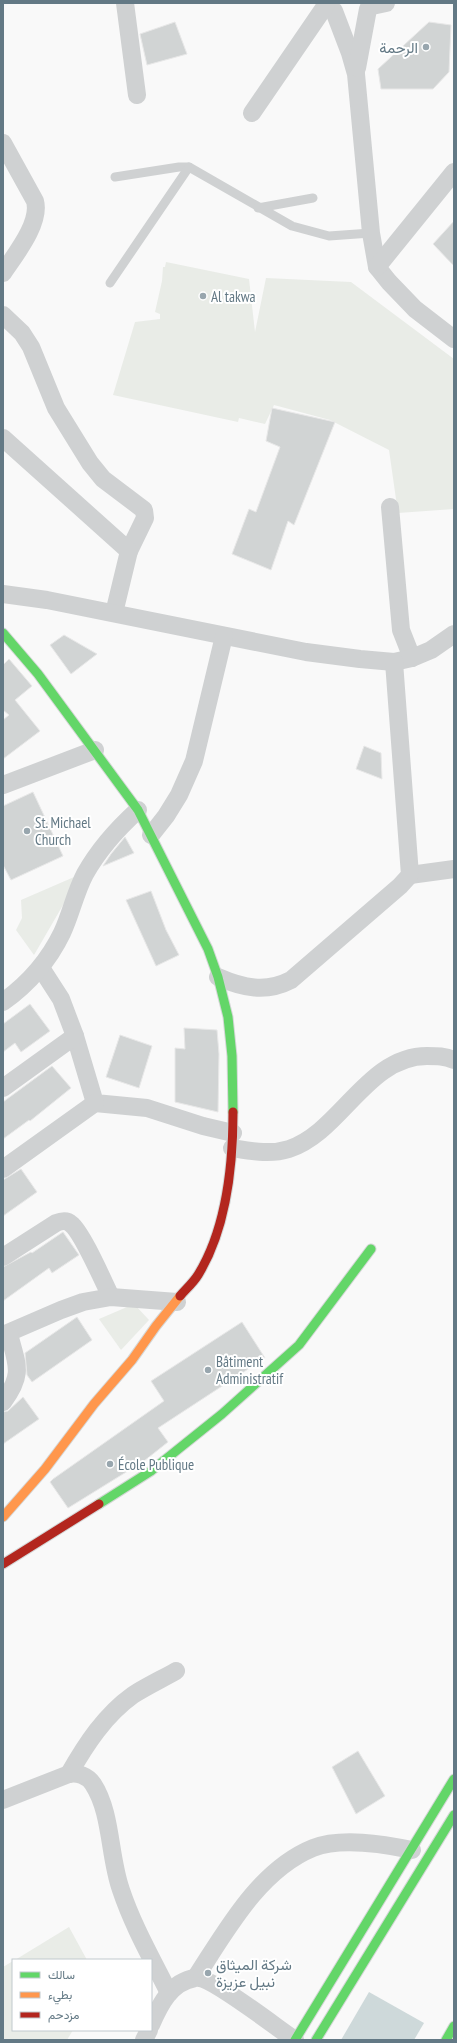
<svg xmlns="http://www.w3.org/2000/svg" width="457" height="2043" font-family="'PT Sans Narrow',Vazirmatn,sans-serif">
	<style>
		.green { fill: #e9ece7 }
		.water { fill: #ced9da }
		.building { fill: #d1d4d4; stroke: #e8e8e8 }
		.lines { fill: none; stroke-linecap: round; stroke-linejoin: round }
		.fast-casing { stroke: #d5d7d7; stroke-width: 11 }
		.slow-casing { stroke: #d5d7d7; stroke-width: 11 }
		.jam-casing { stroke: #d5d7d7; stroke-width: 11 }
		.lane { stroke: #cfd1d2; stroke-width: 9 }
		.street { stroke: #cfd1d2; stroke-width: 18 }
		.fast { stroke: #63d668; stroke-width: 9 }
		.slow { stroke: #ff974d; stroke-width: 9 }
		.jam { stroke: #b3261e; stroke-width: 9 }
		.poi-dot { fill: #98a6ae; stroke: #fff; stroke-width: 1.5 }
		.labels { text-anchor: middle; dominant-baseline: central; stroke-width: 4; stroke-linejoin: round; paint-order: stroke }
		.poi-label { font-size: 15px; fill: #637985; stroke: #fff; text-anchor: start }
	</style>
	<rect width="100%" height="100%" fill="#f9f9f9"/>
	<!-- green -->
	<g class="green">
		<polygon points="166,262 249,279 255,332 266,278 351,282 454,359 454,509 398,513 389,450 330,420 274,405 265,424 239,418 238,422 113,395 135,322 160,319 160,314 155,312 162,281 163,267 165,267"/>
		<polygon points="81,874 34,955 16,930 22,918 21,900"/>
		<polygon points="134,1304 149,1320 121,1350 99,1319"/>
		<polygon points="69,1927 87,1960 15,1960"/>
		<polygon points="13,1961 13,2030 73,2030 67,2040 3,2040 3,1967"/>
	</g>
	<!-- water -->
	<polygon class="water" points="369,1992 424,2023 414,2040 341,2040"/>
	<!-- building -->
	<g class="building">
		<polygon points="175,22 187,54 147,65 140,34"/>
		<polygon points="429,22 451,25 449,72 433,89 381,89 378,69"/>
		<polygon points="454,221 454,266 433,244"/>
		<polygon points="272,408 335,422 294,525 288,521 271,570 232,554 249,509 256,512 280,447 266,441"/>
		<polygon points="64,635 97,654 71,674 50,645"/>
		<polygon points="9,659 32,686 15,700 40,731 3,759 3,720 9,715 3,710 3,665"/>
		<polygon points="364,746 381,753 382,779 356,769"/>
		<polygon points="33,792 63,856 11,880 3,865 3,806"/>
		<polygon points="125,837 134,853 103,866 111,854"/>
		<polygon points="151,891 166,930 179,955 156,966 126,900"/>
		<polygon points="30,1004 50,1031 21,1052 15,1043 3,1052 3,1024"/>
		<polygon points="184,1028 217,1030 219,1054 218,1112 175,1102 175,1048 185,1049"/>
		<polygon points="120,1035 152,1046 139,1088 106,1077"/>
		<polygon points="52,1066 71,1088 30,1121 29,1120 3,1139 3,1102"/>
		<polygon points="21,1169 37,1192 3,1216 3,1180"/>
		<polygon points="63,1232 79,1255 52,1273 49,1268 3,1301 3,1267 31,1252 32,1253"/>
		<polygon points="77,1317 92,1340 32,1382 27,1375 25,1353"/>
		<polygon points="242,1322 265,1358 158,1428 168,1442 144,1461 68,1508 50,1482 53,1479 164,1401 151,1381"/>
		<polygon points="23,1397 39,1419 3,1444 3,1412 8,1411"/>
		<polygon points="358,1751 385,1796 356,1814 332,1767"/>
	</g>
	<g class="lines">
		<defs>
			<g id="fast">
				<polyline points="3,633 38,674 138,810 208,949 218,977 228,1017 232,1056 233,1112"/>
				<polyline points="99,1504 151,1471 222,1414 299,1345 371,1249"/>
				<polyline points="295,2040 454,1779"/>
				<polyline points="316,2040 454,1815"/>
				<polyline points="446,2040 454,2026"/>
			</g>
			<polyline id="slow" points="3,1517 45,1469 94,1404 132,1360 156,1326 180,1296"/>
			<g id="jam">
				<path d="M180 1296C186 1289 193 1283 198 1275 227 1228 233 1166 233 1112"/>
				<polyline points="3,1564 99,1504"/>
			</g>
		</defs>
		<!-- fast casing -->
		<use href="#fast" class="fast-casing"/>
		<!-- slow casing -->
		<use href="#slow" class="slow-casing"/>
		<!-- jam casing -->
		<use href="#jam" class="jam-casing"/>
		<!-- lane -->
		<g class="lane">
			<polyline points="115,177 179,167 189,167 292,226 329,236 371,233"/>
			<polyline points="258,208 313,198"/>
			<polyline points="110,283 189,167"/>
		</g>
		<!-- street -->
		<g class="street">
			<polyline points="125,3 137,95"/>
			<polyline points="372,6 386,3"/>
			<polyline points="334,11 350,53 356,74 371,233 377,267 389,282 415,309 454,339"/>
			<polyline points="357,68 368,9"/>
			<polyline points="252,113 326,5"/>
			<path d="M3 143 35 201C41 223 15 255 3 273"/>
			<polyline points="377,267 454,172"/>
			<polyline points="3,315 22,333 31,347 56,408 90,463 103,479 144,510 145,518 129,551"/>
			<polyline points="3,438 129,551 114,613"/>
			<polyline points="390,507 401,630 412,658"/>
			<polyline points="3,594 47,600 306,652 360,659 394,662 412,658 431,650 454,634"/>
			<polyline points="3,785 95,750"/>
			<polyline points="151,835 166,816 179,795 194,761 224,636"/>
			<polyline points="410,875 454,869"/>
			<polyline points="41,968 61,999 75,1036 95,1103 147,1108 203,1126 233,1133"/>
			<path d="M218 977C243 988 266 993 291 980L400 886 410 875 394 662"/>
			<path d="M3 1002C28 984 48 962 62 933 71 914 75 893 85 874 99 849 117 829 138 810"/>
			<polyline points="3,1088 75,1036"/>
			<path d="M232 1148C251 1151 270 1155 289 1149 341 1132 367 1056 427 1056 437 1056 445 1056 454 1060"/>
			<polyline points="3,1169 95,1103"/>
			<path d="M3 1257 56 1223C61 1221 67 1220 71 1224 82 1232 104 1283 111 1297"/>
			<polyline points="3,1335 61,1310 83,1302 111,1297 177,1302"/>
			<path d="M3 1402C24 1374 17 1365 9 1334"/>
			<path d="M69 1774C86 1744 105 1715 133 1695 147 1686 162 1679 176 1671"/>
			<path d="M3 1800 69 1774C77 1772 88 1776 93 1784 112 1813 109 1857 121 1890 133 1926 152 1959 169 1993"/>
			<path d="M196 1977C226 1931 259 1870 313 1848 341 1837 383 1844 412 1850"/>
			<path d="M151 2025C160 2004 171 1982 195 1978 210 1975 278 2029 295 2040"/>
			<polyline points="144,2040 149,2030"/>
		</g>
		<!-- fast -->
		<use href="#fast" class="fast"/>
		<!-- slow -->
		<use href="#slow" class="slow"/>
		<!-- jam -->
		<use href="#jam" class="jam"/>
	</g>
	<!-- markers -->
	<g class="poi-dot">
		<circle cx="426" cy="47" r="4"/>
		<circle cx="203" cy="296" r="4"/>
		<circle cx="27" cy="831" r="4"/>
		<circle cx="208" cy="1370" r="4"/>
		<circle cx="110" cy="1464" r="4"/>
		<circle cx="208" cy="1973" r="4"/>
	</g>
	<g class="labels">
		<!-- poi labels -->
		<g class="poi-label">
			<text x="418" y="47" text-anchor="end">الرحمة</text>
			<text x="211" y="296">Al takwa</text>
			<text x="35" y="822">St. Michael<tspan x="35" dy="17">Church</tspan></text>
			<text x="216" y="1361">Bâtiment<tspan x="216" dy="17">Administratif</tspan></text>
			<text x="118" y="1464">École Publique</text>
			<text x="216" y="1964">شركة الميثاق<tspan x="216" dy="17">نبيل عزيزة</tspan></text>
		</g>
	</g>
	<!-- border -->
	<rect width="457" height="2043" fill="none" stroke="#637985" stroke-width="8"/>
	<!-- legend -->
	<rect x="12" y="1959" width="140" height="72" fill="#ffffff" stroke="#c1c9ce"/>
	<rect x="20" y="1972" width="20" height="6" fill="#63d668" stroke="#c1c9ce"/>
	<text x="48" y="1979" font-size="12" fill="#637985">سالك</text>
	<rect x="20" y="1992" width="20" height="6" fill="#ff974d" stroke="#c1c9ce"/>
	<text x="48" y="1999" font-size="12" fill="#637985">بطيء</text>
	<rect x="20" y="2012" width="20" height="6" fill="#b3261e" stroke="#c1c9ce"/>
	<text x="48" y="2019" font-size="12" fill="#637985">مزدحم</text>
</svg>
